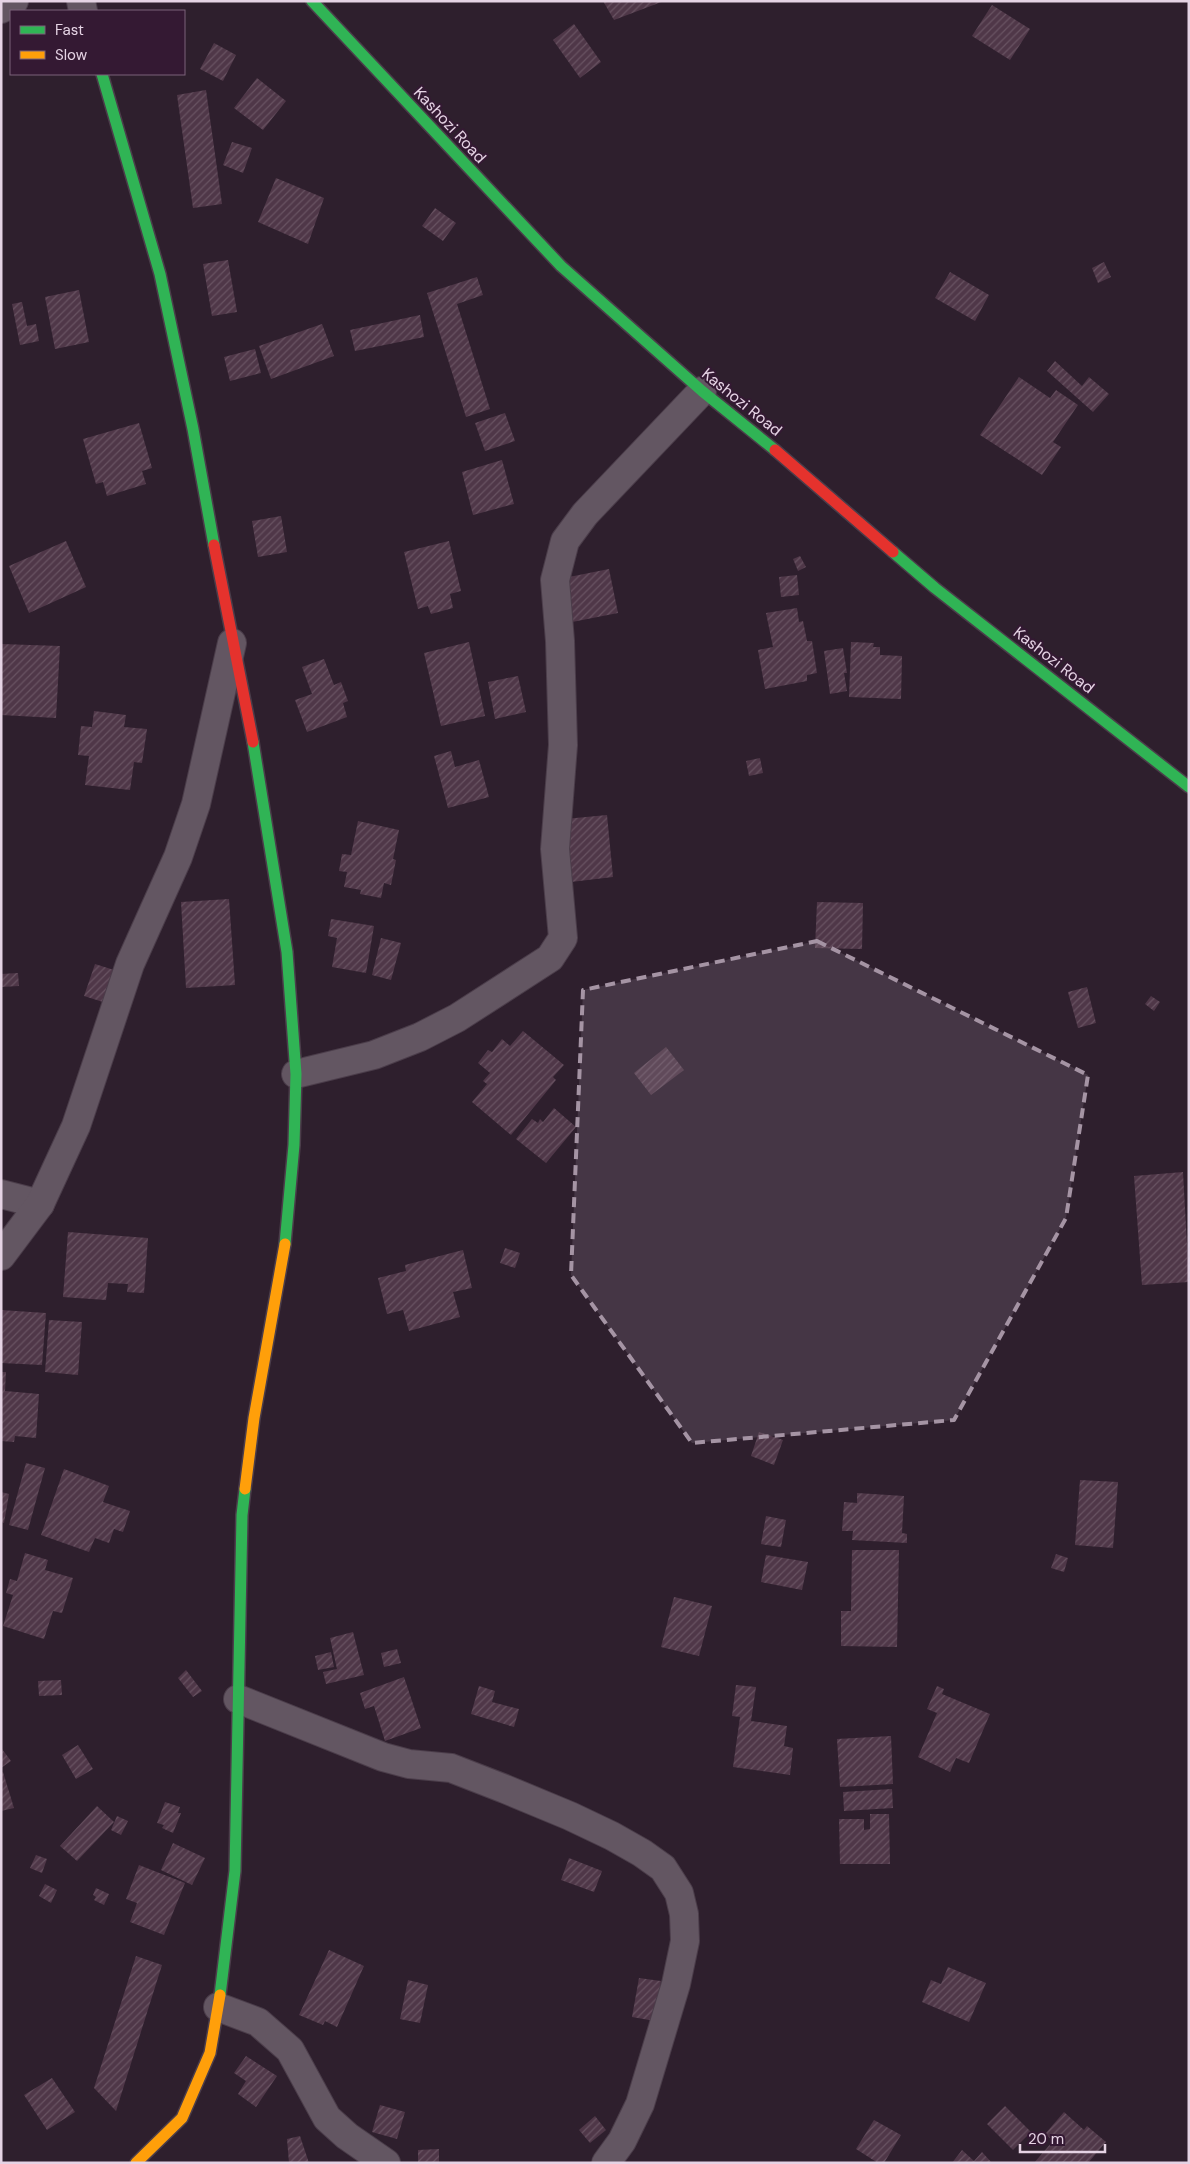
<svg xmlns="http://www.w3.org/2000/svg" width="1190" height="2164" font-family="'DM Sans',sans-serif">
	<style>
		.building { fill: url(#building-hatch) }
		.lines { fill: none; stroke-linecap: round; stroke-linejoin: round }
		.street-casing { stroke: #4b3d4a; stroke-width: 30 }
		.fast-casing { stroke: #4b3d4a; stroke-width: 14 }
		.slow-casing { stroke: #4b3d4a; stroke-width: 14 }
		.jam-casing { stroke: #4b3d4a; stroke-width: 14 }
		.street { stroke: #635662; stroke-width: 28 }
		.fast { stroke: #30b455; stroke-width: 11 }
		.slow { stroke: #ff9f0a; stroke-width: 11 }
		.jam { stroke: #e5322d; stroke-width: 11 }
		.marked { fill: #a594a4; fill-opacity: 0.2; stroke: #a594a4; stroke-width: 4; stroke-dasharray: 10 6; stroke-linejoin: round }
		.labels { text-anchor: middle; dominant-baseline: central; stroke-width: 4; stroke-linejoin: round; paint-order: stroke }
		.street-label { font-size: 16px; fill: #e5d3e4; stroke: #341933 }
	</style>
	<defs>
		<pattern id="building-hatch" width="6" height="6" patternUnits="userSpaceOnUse" patternTransform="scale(1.25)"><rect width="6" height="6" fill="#4f3748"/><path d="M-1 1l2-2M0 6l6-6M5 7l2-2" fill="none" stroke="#685362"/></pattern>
	</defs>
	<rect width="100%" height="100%" fill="#2e1f2d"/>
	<!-- building -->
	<g class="building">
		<polygon points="603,1 664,1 614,20"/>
		<polygon points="992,5 1030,29 1010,60 972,36"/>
		<polygon points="574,24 601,62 580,78 553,40"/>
		<polygon points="214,43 236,55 223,81 200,69"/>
		<polygon points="257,78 286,101 263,130 234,108"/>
		<polygon points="206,90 222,204 193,208 177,95"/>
		<polygon points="232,142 252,148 243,173 223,165"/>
		<polygon points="276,178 324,198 308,244 258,222"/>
		<polygon points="435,208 456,223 443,241 422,226"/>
		<polygon points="228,260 237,312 212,316 203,264"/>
		<polygon points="1104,262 1111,277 1098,283 1092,268"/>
		<polygon points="950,272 989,295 975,321 935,298"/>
		<polygon points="477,277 483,295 457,304 490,409 466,417 427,293"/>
		<polygon points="79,290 89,342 55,349 45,297"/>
		<polygon points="22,302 27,326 36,324 39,341 20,345 12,304"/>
		<polygon points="420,315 424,337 355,351 350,330"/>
		<polygon points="322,324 334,356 271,379 259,346"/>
		<polygon points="255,349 261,373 230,381 224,357"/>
		<polygon points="1055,361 1082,386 1089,377 1109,394 1093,412 1047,371"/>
		<polygon points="1019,377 1050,398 1056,390 1078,405 1053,442 1061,447 1042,475 980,435"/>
		<polygon points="505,413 515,441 485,451 475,423"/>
		<polygon points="139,423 152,468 142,471 146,484 107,496 103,482 96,484 83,439"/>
		<polygon points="502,460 514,504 473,515 462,472"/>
		<polygon points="281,516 287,552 258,557 252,521"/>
		<polygon points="66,541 86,587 29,613 9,566"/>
		<polygon points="449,541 461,591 450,594 453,608 431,614 428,606 418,609 404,552"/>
		<polygon points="800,556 806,567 798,571 793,559"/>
		<polygon points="609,569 618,613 567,623 559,579"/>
		<polygon points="797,575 799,595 781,597 779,577"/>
		<polygon points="797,608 799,622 803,621 807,641 812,641 817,673 807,675 807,681 765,689 758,650 773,647 766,613"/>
		<polygon points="469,642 485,716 441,726 424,653"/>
		<polygon points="851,642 874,643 873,647 880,647 880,655 902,656 901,699 849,697"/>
		<polygon points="1,644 60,646 56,718 1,715"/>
		<polygon points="843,648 847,673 844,673 847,691 830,694 824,651"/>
		<polygon points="324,659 334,685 341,682 348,701 343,703 347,717 307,732 295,700 312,694 302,667"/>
		<polygon points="518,676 526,712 495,719 488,682"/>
		<polygon points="94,711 126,715 124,727 147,729 142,763 134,762 130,790 85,785 89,756 78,755 81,726 92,727"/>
		<polygon points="451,751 455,767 479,760 489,797 448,808 434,756"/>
		<polygon points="760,758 763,773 749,776 746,761"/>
		<polygon points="607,815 613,877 571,882 565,819"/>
		<polygon points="358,821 399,830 393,859 396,860 391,885 384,883 381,898 360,894 361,890 344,887 347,872 339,871 342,854 351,855"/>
		<polygon points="229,899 235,985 186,988 181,902"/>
		<polygon points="817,902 863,903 862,949 815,948"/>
		<polygon points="331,919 374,926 366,973 332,967 337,938 328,936"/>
		<polygon points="381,938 401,943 391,980 372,975"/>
		<polygon points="95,964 114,970 103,1002 84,996"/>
		<polygon points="18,973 19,986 1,987 1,974"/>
		<polygon points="1087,987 1096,1023 1078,1028 1068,992"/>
		<polygon points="1151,996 1160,1002 1154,1011 1145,1004"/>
		<polygon points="523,1031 564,1065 553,1077 556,1080 511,1135 472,1102 487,1084 483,1081 490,1073 478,1063 488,1050 492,1052 502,1039 510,1046"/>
		<polygon points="666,1047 684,1070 651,1095 634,1073"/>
		<polygon points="554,1108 576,1127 546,1163 516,1139 532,1119 538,1123 540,1119 543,1122"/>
		<polygon points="1183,1172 1189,1282 1142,1285 1134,1176"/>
		<polygon points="68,1232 148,1238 144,1293 127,1292 128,1284 108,1283 106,1300 63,1297"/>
		<polygon points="505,1248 520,1253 515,1268 500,1263"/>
		<polygon points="463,1250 472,1288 453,1292 460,1317 409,1331 403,1310 387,1314 378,1278 406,1271 405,1265"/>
		<polygon points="1,1310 46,1313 42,1365 1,1363"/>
		<polygon points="49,1320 82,1322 78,1375 45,1372"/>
		<polygon points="1,1372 6,1372 5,1391 39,1394 36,1438 15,1436 14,1442 1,1441"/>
		<polygon points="759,1432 783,1440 774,1465 751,1456"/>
		<polygon points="26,1463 45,1468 28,1530 9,1525"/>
		<polygon points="64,1469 109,1486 103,1502 130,1511 123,1532 114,1529 109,1543 95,1538 89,1552 41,1535"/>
		<polygon points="1080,1480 1118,1482 1113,1548 1075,1545"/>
		<polygon points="1,1492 9,1494 4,1523 1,1522"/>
		<polygon points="857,1493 904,1496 902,1533 907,1534 907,1543 852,1540 853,1531 842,1531 844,1502 857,1503"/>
		<polygon points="766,1516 786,1520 781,1547 761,1544"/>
		<polygon points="852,1550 899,1550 897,1647 841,1646 841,1611 851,1611"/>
		<polygon points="25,1553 48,1560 45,1570 73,1578 62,1613 53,1611 44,1639 3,1626 13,1595 6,1593 10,1579 17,1581"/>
		<polygon points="1056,1554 1068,1558 1064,1572 1051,1568"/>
		<polygon points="766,1555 808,1562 802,1590 761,1582"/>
		<polygon points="674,1597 712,1606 699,1656 661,1647"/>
		<polygon points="353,1632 364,1675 326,1684 323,1672 337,1669 330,1638"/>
		<polygon points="397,1649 401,1663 384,1667 381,1653"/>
		<polygon points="331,1652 334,1667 318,1670 315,1656"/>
		<polygon points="186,1670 202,1691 193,1697 178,1678"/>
		<polygon points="404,1677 421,1728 385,1741 374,1706 365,1709 360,1693"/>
		<polygon points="61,1680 62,1695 39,1696 38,1681"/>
		<polygon points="736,1685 756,1687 751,1721 787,1726 784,1746 793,1748 790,1775 733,1767 740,1717 732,1716"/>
		<polygon points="479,1686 495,1691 492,1702 519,1709 514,1727 471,1714"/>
		<polygon points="937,1686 944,1689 942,1694 990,1714 969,1763 956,1758 950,1772 918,1757 937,1713 927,1709"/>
		<polygon points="891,1736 893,1784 840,1787 837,1739"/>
		<polygon points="78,1745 93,1769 76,1779 62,1755"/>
		<polygon points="2,1749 11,1761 1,1768 1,1750"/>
		<polygon points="3,1772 14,1808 1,1811 1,1773"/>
		<polygon points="892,1789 893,1808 844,1811 843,1792"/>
		<polygon points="165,1802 180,1807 178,1813 181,1813 173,1833 162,1828 164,1825 157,1823"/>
		<polygon points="97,1806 114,1822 77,1861 60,1846"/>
		<polygon points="870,1814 889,1814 890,1864 840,1864 839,1819 864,1819 864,1830 870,1829"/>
		<polygon points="117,1816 128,1821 121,1835 111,1830"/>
		<polygon points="173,1843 205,1858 192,1885 161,1870"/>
		<polygon points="36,1855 47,1859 42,1873 30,1868"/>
		<polygon points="569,1858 602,1871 594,1892 561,1880"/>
		<polygon points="139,1865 185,1883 164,1935 130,1922 137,1903 126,1899"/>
		<polygon points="45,1884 57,1890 51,1903 39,1896"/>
		<polygon points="96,1888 109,1894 104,1905 94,1900 96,1897 93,1895"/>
		<polygon points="329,1950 364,1966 337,2027 325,2021 323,2025 299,2015"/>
		<polygon points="136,1956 162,1965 116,2111 94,2088"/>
		<polygon points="948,1967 986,1983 969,2022 922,2002 931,1980 941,1984"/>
		<polygon points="639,1978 661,1981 655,2021 632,2017"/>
		<polygon points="408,1980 428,1985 420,2023 400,2019"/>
		<polygon points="246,2056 277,2076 256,2107 238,2094 246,2081 234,2073"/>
		<polygon points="52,2078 75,2112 47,2130 24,2095"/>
		<polygon points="380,2105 405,2112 397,2139 372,2132"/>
		<polygon points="1005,2106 1031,2132 1013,2150 987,2124"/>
		<polygon points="1064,2112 1084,2130 1087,2126 1106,2142 1088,2163 1034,2163 1053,2141 1045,2134"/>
		<polygon points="595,2116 606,2130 590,2143 579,2130"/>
		<polygon points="874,2120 901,2135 884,2163 878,2163 856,2149"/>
		<polygon points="300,2136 309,2163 289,2163 287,2139"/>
		<polygon points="439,2149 439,2163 418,2163 418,2150"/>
		<polygon points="962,2150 974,2161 982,2152 992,2163 952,2163"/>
	</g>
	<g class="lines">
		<defs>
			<g id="street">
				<polyline points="81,1 83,11"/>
				<polyline points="1,9 14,1"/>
				<polyline points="296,1074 374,1055 420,1037 457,1018 550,958 563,938 555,849 563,745 560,641 555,580 565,541 585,514 702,391"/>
				<polyline points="1,1194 40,1204"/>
				<polyline points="1,1256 40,1204 76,1126 130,964 178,857 196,804 232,643"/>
				<polyline points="238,1699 383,1757 409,1764 451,1768 505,1789 570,1816 612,1836 642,1853 663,1868 679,1893 684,1914 685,1941 676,1984 640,2104 622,2141 606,2163"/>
				<polyline points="218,2007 258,2022 290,2050 327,2118 347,2136 386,2163"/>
			</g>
			<g id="fast">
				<polyline points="312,1 561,266 702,391 775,450"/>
				<polyline points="102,74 160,274 193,429 214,545"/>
				<polyline points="893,552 935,588 1189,787"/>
				<polyline points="253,742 287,952 296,1074 294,1145 285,1244"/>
				<polyline points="220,1995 235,1871 242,1515 245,1489"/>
			</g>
			<g id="slow">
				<polyline points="245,1489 254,1418 285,1244"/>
				<polyline points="136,2163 182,2118 210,2053 220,1995"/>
			</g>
			<g id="jam">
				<polyline points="775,450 893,552"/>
				<polyline points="214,545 253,742"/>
			</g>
		</defs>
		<!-- street casing -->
		<use href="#street" class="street-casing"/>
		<!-- fast casing -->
		<use href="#fast" class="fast-casing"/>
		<!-- slow casing -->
		<use href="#slow" class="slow-casing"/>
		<!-- jam casing -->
		<use href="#jam" class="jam-casing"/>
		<!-- street -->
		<use href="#street" class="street"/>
		<!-- fast -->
		<use href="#fast" class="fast"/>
		<!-- slow -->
		<use href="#slow" class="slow"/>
		<!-- jam -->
		<use href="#jam" class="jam"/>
	</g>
	<!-- marked area -->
	<path class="marked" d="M817 941 1088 1075 1066 1218 954 1420 692 1443 571 1275 583 990Z"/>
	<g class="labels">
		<!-- street labels -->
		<g class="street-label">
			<text transform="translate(450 125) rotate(47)">Kashozi Road</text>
			<text transform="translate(742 402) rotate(39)">Kashozi Road</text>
			<text transform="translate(1054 660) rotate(38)">Kashozi Road</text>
		</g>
	</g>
	<!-- border -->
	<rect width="1190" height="2164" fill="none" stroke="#e5d3e4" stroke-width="5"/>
	<!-- legend -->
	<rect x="10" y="10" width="175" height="65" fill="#341933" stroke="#7b637a"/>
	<rect x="20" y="26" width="25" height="8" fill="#30b455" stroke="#7b637a"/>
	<text x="55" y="35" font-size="15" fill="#e5d3e4">Fast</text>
	<rect x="20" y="51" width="25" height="8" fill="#ff9f0a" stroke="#7b637a"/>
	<text x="55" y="60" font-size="15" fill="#e5d3e4">Slow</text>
	<!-- scale -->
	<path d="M1020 2144v8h85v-8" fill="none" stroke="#e5d3e4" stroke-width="2.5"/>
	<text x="1028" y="2144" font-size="15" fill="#e5d3e4" stroke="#341933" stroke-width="4" paint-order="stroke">20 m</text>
</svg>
